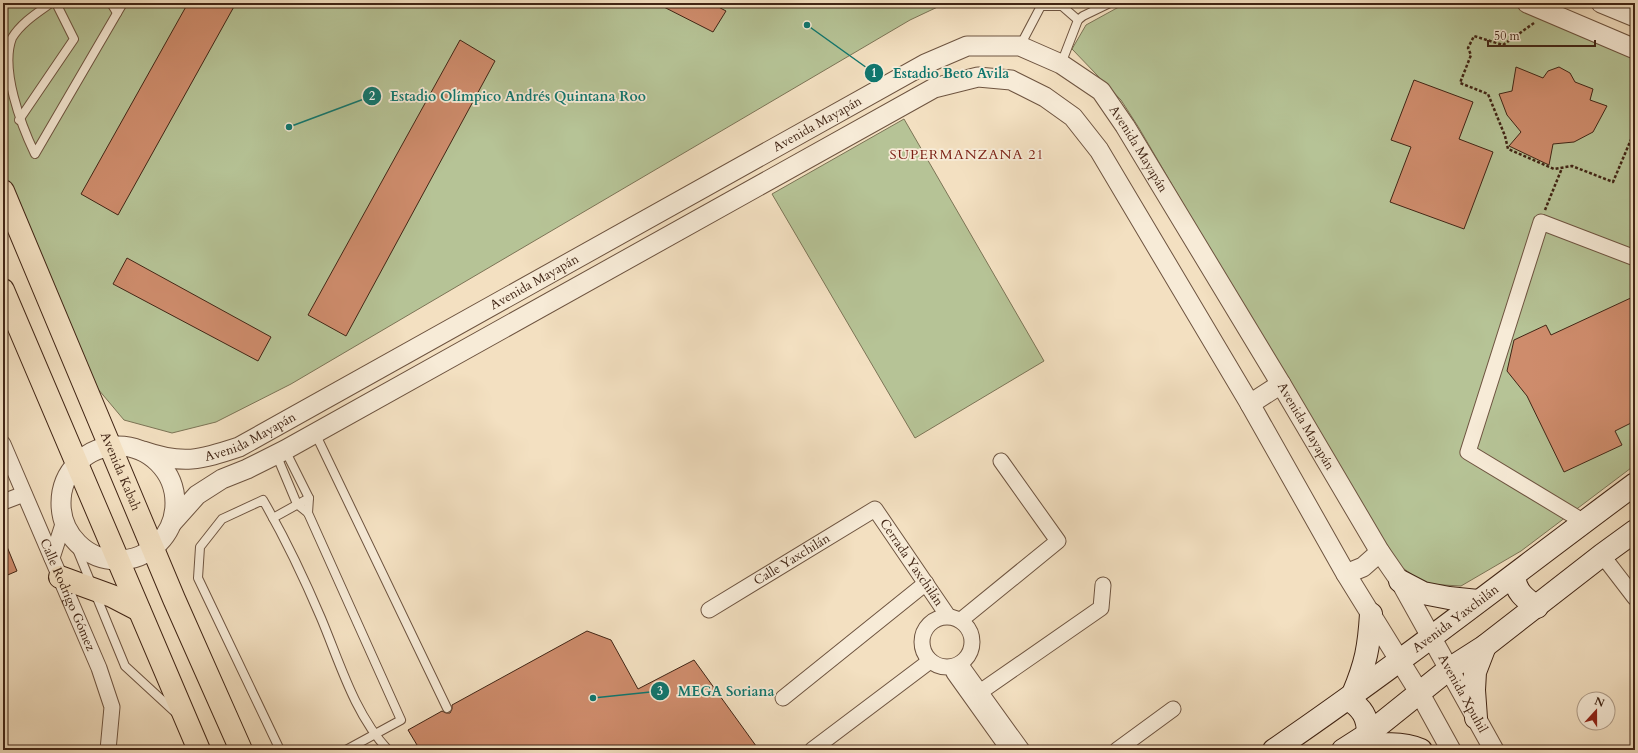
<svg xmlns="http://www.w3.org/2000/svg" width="1638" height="753" font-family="Cardo,serif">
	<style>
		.green { fill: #b6c396; stroke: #7c7456 }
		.building { fill: #ce8c6c; stroke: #412515 }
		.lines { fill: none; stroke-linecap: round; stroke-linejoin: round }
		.service-casing { stroke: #6e5440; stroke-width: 10 }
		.minor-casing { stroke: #6e5440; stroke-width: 17 }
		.tertiary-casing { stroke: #6e5440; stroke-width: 21 }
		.secondary-casing { stroke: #412515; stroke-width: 24 }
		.primary-casing { stroke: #412515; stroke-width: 24 }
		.path { stroke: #412515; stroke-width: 2.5; stroke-dasharray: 3 2; stroke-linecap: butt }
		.service { stroke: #f7ebd7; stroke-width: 8 }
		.minor { stroke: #f7ebd7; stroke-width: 15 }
		.tertiary { stroke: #f7ebd7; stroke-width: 19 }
		.secondary { stroke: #f7ebd7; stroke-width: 22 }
		.primary { stroke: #f3e0c1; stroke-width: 22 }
		.labels { text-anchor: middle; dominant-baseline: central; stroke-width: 3.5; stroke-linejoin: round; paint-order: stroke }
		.street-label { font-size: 13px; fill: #412515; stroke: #f7ebd7 }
		.neighbourhood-label { font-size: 14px; letter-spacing: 1px; fill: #7a1f14; stroke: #f7ebd7 }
		.leader { fill: none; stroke: #0f766e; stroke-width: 1.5 }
		.callout-dot { fill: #0f766e; stroke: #f7ebd7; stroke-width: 1.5 }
		.mark-label { font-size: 12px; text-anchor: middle; font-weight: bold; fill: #fff }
		.callout-label { font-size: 14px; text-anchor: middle; font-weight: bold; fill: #0f766e; stroke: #f7ebd7; stroke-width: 3.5; stroke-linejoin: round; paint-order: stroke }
	</style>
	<rect width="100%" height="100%" fill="#f3e0c1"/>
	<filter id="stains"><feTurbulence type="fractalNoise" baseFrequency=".005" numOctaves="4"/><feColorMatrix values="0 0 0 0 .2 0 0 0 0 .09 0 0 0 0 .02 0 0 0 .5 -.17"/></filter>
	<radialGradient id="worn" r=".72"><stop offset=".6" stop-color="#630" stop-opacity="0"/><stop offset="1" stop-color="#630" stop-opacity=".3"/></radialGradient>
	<!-- green -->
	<g class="green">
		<polygon points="3,3 946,3 910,20 291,384 216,422 172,433 124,420 98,389 3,173"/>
		<polygon points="1126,3 1531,3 1635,48 1635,465 1521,551 1461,586 1426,584 1391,560 1139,128 1121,100 1072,49 1086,25"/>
		<polygon points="904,119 1044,361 915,438 772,194"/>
	</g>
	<!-- building -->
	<g class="building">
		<polygon points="188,3 236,3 118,215 81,194"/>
		<polygon points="656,3 711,3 726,11 713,32"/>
		<polygon points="460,40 495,61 346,336 308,315"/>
		<polygon points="1516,67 1543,78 1548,71 1559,67 1570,73 1575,82 1593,89 1590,100 1607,106 1593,132 1574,142 1553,144 1549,165 1509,146 1521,132 1507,115 1499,94 1512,91"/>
		<polygon points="1414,80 1473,102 1459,139 1493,152 1464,229 1390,202 1411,147 1391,140"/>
		<polygon points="127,258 271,337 258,361 113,284"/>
		<polygon points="1635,296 1635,421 1615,431 1622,445 1564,472 1527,396 1507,371 1514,340 1546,325 1551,335"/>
		<polygon points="3,537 17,571 3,577"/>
		<polygon points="587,631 611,640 638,689 694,660 759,750 420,750 408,730 442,711 446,713 450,713 452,709 452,705"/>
	</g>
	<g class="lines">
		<defs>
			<g id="service">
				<path d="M51 3C37 13 21 23 12 38 0 69 21 125 35 154L123 3"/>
				<polyline points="111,3 117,13"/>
				<polyline points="1041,6 1062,6 1078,20"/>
				<polyline points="1020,46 1041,6 1039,3"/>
				<polyline points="1061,64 1078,20 1083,16 1110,3"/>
				<polyline points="19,120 74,39 56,3"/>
				<polyline points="315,433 447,708"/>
				<polyline points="285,450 309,498 308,513"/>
				<polyline points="276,454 297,504 308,513 401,720 346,750"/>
				<polyline points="273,518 309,498"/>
				<polyline points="72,537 125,666 176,713"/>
				<path d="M280 750 198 578 200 547 222 519 263 500C285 538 304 578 321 618 340 663 354 713 388 750"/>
			</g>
			<g id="minor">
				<path id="s1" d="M3 444 99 668 112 707 108 750"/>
				<polyline points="3,502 24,494"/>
				<polyline points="1584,522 1468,452 1541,222 1635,258"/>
				<polyline points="1602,555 1635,598"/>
				<polyline points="52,558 64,521"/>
				<path id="s2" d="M709 610 875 509 948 616"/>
				<circle cx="947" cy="642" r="25"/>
				<polyline points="961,620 1058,541 1001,461"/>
				<polyline points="960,664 1022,750"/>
				<polyline points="954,673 1009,750"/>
				<polyline points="980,692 1101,608 1103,585"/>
				<polyline points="783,698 926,583"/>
				<polyline points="812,750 930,661"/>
				<polyline points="1117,750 1173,709"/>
			</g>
			<g id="tertiary">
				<polyline points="1527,3 1635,49"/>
				<polyline points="1601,3 1635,17"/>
				<polyline points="1250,404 1281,384"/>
				<circle cx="118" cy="503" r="57"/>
				<path id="s3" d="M143 451C183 465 200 460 239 447L925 64 967 46H1020L1061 64 1101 91 1125 126 1281 384 1380 552 1400 581 1494 750"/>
				<polyline points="172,523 197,495 222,479 247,469 285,450 934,88 978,77 1011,80 1045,97 1073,117 1099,150 1250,404 1346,574 1419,692 1451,750"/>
				<polyline points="1346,574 1363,567 1380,552"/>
			</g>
			<g id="secondary">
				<path d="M1514 576C1516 592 1524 598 1537 607"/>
				<polyline points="1400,581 1423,593 1449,598 1478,601"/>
				<path d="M1353 694C1366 663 1369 647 1371 614"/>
				<path d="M1348 699C1362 708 1368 717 1368 734"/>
				<polyline points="1476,718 1474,690 1475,672 1485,646"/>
				<path id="s4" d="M1274 750C1397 666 1515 573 1635 484"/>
				<polyline points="1343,750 1368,734 1449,669 1485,646 1602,555 1635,531"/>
				<path d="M1351 750C1375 745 1398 740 1421 750"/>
			</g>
			<g id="primary">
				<path id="s5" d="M3 191 174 599 241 750"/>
				<polyline points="3,290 199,750"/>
				<polyline points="60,577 112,596 139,610"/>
			</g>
		</defs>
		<!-- service casing -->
		<use href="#service" class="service-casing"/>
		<!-- minor casing -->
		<use href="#minor" class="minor-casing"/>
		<!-- tertiary casing -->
		<use href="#tertiary" class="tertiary-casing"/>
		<!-- secondary casing -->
		<use href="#secondary" class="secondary-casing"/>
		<!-- primary casing -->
		<use href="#primary" class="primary-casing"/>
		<!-- path -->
		<g class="path">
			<polyline points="1534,23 1503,45 1474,36 1468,48 1471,55 1460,83 1488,94 1505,136 1508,149 1554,169 1572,166 1613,182 1635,130"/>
			<polyline points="1545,210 1562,168"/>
		</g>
		<!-- service -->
		<use href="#service" class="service"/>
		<!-- minor -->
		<use href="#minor" class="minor"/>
		<!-- tertiary -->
		<use href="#tertiary" class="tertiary"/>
		<!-- secondary -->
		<use href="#secondary" class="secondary"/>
		<!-- primary -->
		<use href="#primary" class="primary"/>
	</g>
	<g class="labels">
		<!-- street labels -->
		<g class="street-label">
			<text stroke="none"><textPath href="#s3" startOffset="761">Avenida Mayapán</textPath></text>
			<text stroke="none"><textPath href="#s3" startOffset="1145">Avenida Mayapán</textPath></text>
			<text stroke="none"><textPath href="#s3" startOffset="437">Avenida Mayapán</textPath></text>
			<text stroke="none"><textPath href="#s3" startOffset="1469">Avenida Mayapán</textPath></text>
			<text stroke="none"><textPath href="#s3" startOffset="113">Avenida Mayapán</textPath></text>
			<text stroke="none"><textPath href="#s5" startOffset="304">Avenida Kabah</textPath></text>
			<text stroke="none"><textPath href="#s2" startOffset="97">Calle Yaxchilán</textPath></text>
			<text stroke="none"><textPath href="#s2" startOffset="259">Cerrada Yaxchilán</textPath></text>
			<text stroke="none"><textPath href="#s1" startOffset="164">Calle Rodrigo Gómez</textPath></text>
			<text stroke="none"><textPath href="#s4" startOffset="224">Avenida Yaxchilán</textPath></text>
			<text stroke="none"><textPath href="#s3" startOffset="1779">Avenida Xpuhil</textPath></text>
		</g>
		<!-- neighbourhood labels -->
		<g class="neighbourhood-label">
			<text x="967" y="154">SUPERMANZANA 21</text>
		</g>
	</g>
	<!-- callouts -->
	<path class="leader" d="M807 25L874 73M289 127L372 96M593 698L660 691"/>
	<g class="callout-dot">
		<circle cx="807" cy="25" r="4"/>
		<circle cx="289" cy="127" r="4"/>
		<circle cx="593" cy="698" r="4"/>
		<circle cx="874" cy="73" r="10"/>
		<circle cx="372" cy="96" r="10"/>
		<circle cx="660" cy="691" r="10"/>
	</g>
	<g class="mark-label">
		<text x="874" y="77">1</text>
		<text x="372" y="100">2</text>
		<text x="660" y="695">3</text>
	</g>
	<g class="callout-label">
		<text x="951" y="78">Estadio Beto Avila</text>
		<text x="518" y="101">Estadio Olímpico Andrés Quintana Roo</text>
		<text x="726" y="696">MEGA Soriana</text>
	</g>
	<!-- margin -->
	<rect width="1638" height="753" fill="none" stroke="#f3e0c1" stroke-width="16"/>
	<rect x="4" y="4" width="1630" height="745" fill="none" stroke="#412515" stroke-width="2"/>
	<rect x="8" y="8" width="1622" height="737" fill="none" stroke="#412515"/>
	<!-- north arrow -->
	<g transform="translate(1596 711) rotate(21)"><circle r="19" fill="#f7ebd7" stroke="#ae9c89"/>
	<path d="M0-3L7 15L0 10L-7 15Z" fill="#8f2418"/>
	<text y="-6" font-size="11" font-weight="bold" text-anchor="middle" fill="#412515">N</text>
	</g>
	<!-- scale -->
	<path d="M1488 40v6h107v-6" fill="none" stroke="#412515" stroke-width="2"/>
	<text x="1494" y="40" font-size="12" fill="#412515" stroke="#f7ebd7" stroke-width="3" paint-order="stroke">50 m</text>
	<rect width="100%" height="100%" filter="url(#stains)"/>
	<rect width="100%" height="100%" fill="url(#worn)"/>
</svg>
